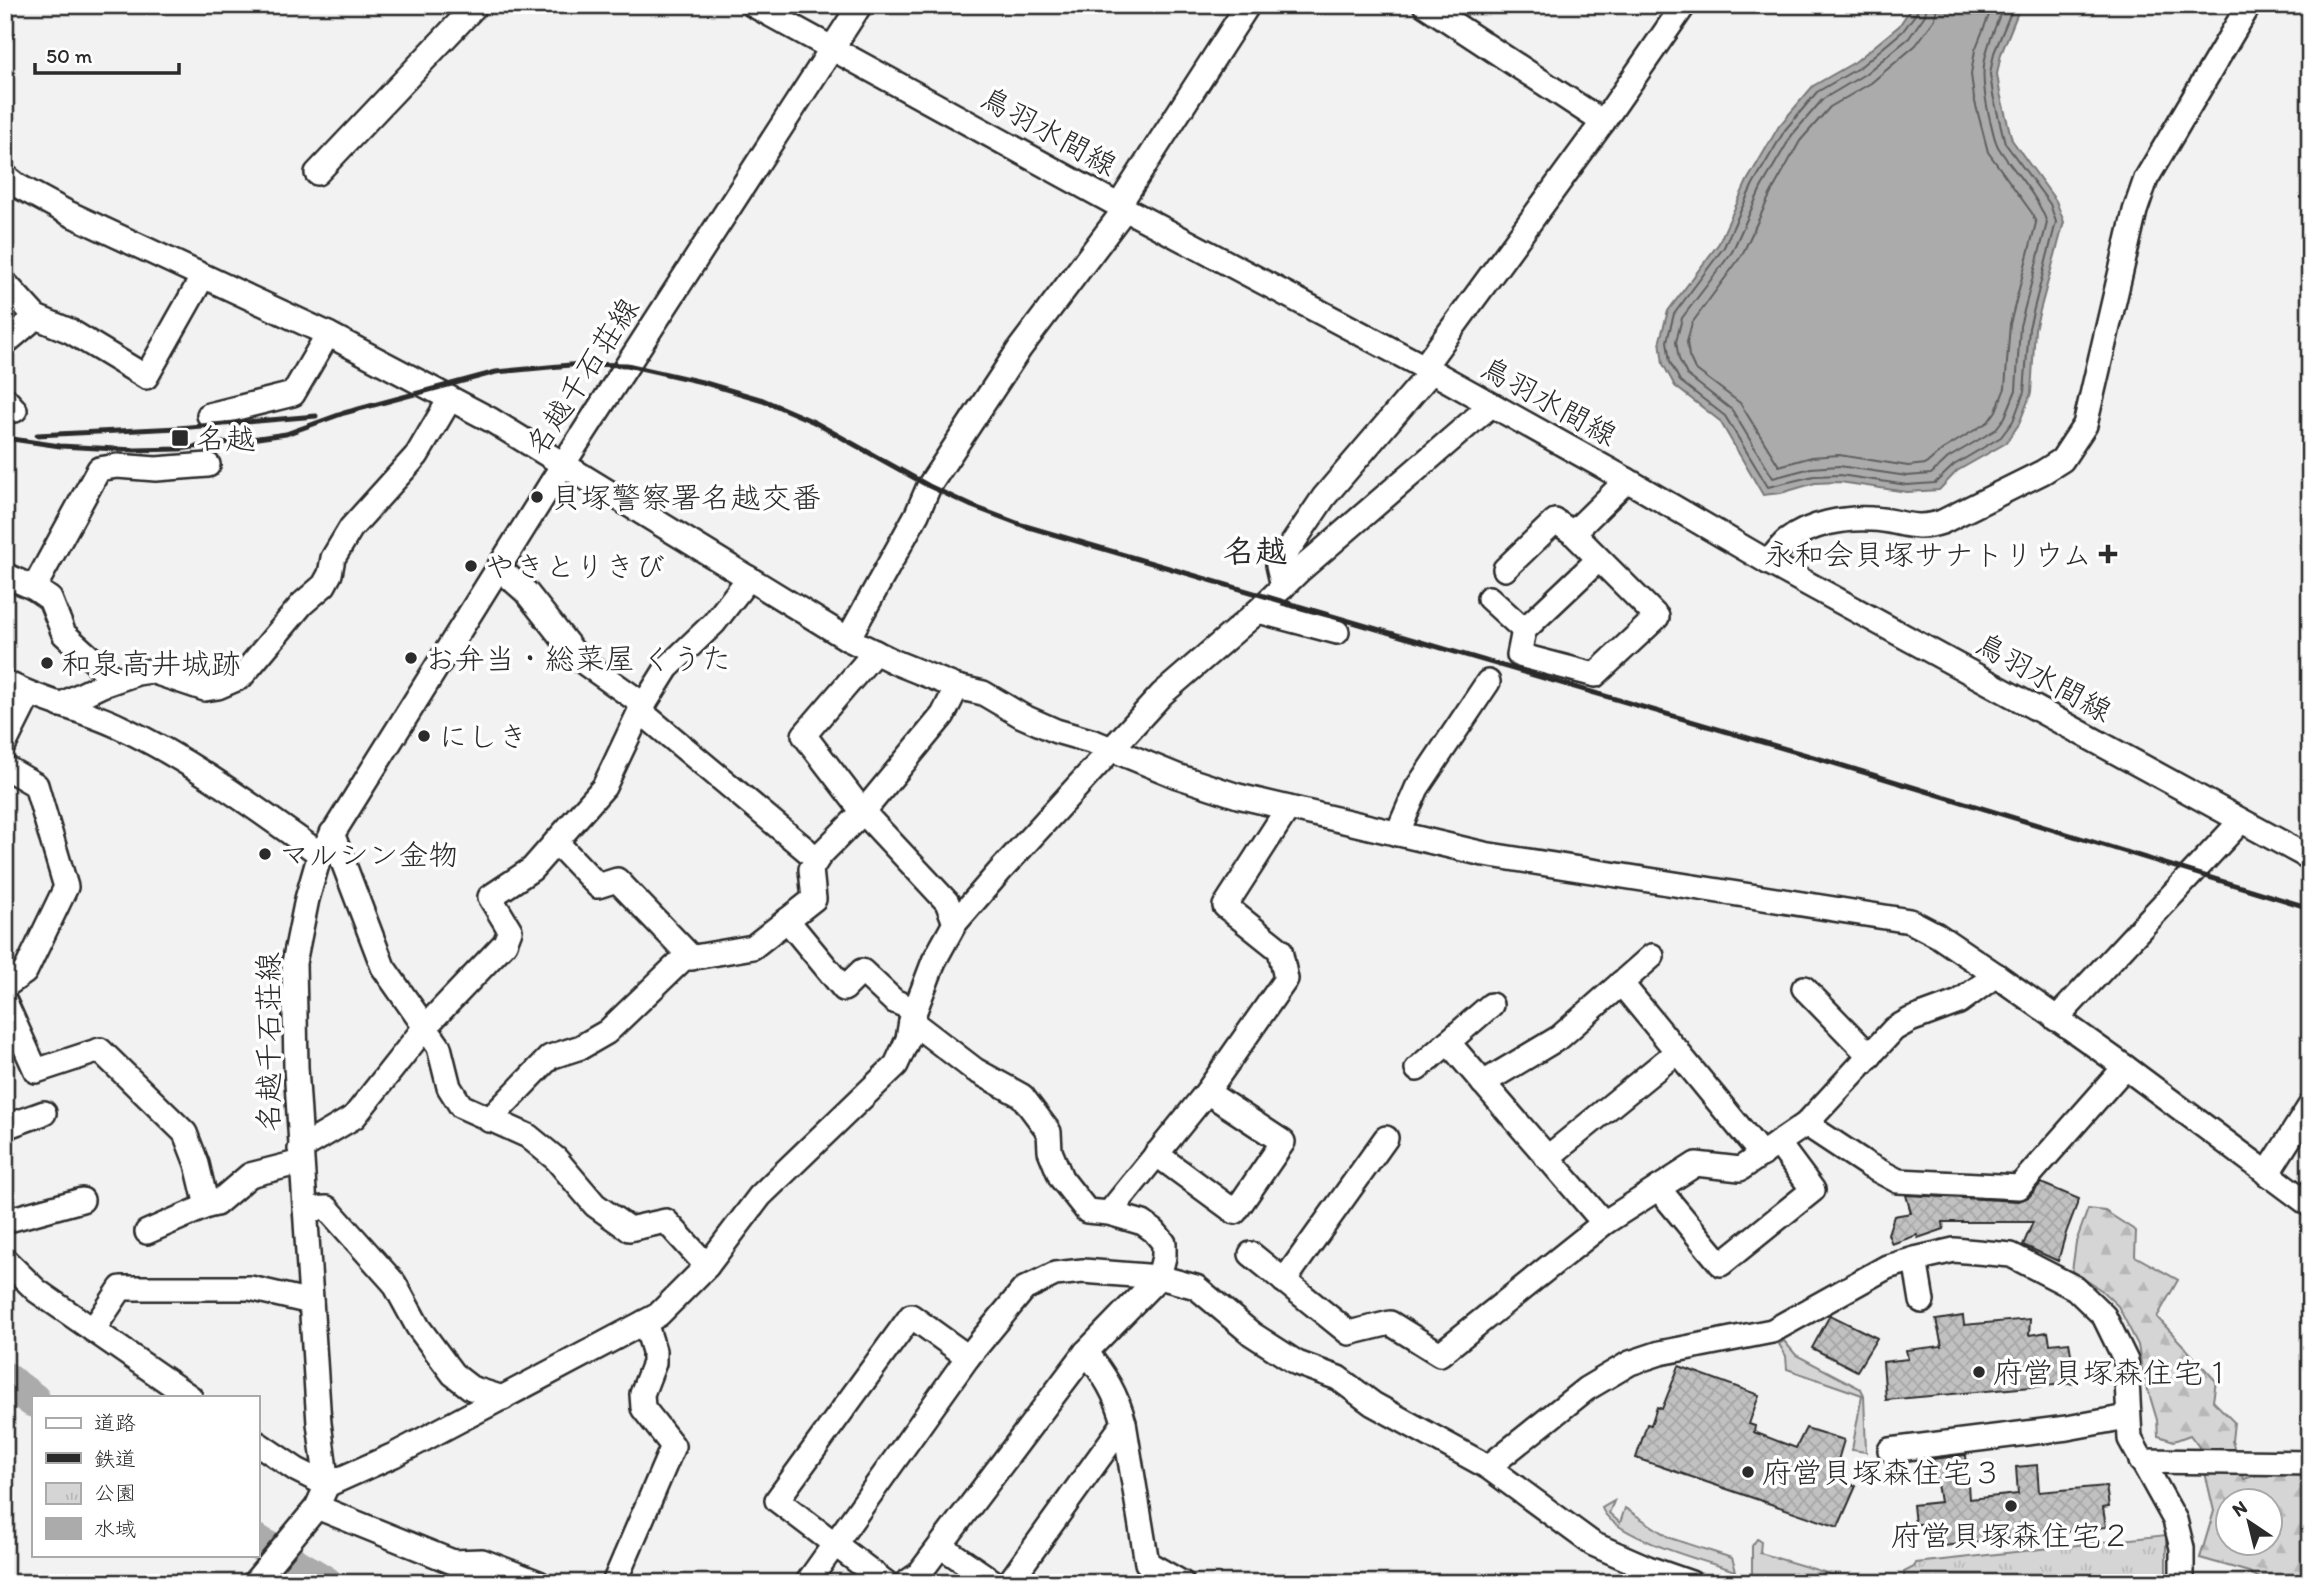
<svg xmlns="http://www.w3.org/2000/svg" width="2315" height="1588" font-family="Itim,'Klee One',sans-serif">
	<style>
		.green { fill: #d5d5d5; stroke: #808080; stroke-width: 2 }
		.forest { fill: url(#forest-firs); stroke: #808080; stroke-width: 2; fill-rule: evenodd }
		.park { fill: url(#park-tufts); stroke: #808080; stroke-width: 2 }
		.water { fill: #ababab; stroke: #787878; stroke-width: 2 }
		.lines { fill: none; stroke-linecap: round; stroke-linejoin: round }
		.shore { stroke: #5e5e5e; stroke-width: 2 }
		.river { stroke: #ababab; stroke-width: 35 }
		.building { fill: url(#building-cross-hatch); stroke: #2b2b2b; stroke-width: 2 }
		.minor-casing { stroke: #2b2b2b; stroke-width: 28 }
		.minor { stroke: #fff; stroke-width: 23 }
		.rail { stroke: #2b2b2b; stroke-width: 5 }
		.poi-dot { fill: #2b2b2b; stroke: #fff; stroke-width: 2.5 }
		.labels { text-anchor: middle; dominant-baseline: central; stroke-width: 7; stroke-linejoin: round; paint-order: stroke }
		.street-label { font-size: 30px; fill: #2b2b2b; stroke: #fff }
		.poi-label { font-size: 30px; fill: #2b2b2b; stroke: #fff; text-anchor: start }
		.neighbourhood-label { font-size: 32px; font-weight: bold; fill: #2b2b2b; stroke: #fff }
	</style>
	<defs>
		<pattern id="forest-firs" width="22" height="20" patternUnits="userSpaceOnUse" patternTransform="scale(1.75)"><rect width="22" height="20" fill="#d5d5d5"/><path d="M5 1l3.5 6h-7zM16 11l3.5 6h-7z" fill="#b7b7b7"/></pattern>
		<pattern id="park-tufts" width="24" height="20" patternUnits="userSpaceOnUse" patternTransform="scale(1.75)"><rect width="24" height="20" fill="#d5d5d5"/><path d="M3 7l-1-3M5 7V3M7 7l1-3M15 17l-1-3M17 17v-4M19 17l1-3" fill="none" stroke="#b7b7b7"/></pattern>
		<pattern id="building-cross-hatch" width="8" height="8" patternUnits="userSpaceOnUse" patternTransform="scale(1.75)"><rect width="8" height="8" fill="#c1c1c1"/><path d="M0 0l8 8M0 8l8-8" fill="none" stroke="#a6a6a6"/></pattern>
	</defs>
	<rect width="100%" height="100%" fill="#f2f2f2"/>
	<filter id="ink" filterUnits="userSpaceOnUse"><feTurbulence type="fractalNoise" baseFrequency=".0143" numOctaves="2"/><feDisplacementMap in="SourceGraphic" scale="14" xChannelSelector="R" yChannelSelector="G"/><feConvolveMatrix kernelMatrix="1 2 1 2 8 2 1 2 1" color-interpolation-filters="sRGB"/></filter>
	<g filter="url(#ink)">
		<!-- green -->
		<g class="green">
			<polygon points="1784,1341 1796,1355 1861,1389 1864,1395 1866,1452 1852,1450 1862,1395 1787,1369 1786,1356 1779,1344"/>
			<path d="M1614 1501 1609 1513 1620 1523 1625 1508 1670 1538 1732 1558 1736 1571C1707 1562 1612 1537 1602 1508Z"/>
			<polygon points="1757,1539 1761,1541 1760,1553 1861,1583 1773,1583 1752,1575 1752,1546"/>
		</g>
		<!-- forest -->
		<path class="forest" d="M2088 1209 2105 1211 2136 1231 2135 1256 2178 1280 2157 1317 2216 1381 2213 1401 2234 1422 2232 1441 2244 1479 2266 1472 2310 1467V1583H2268L2249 1572 2200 1558 2214 1511 2199 1447 2190 1435 2174 1441 2158 1436 2157 1420 2142 1370 2138 1345 2118 1306 2101 1290 2072 1271 2076 1242ZM2228 1500H2270V1542H2228Z"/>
		<!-- park -->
		<polygon class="park" points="2166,1535 2166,1583 1904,1583 1904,1572 1914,1567 1916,1563"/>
		<!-- water -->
		<polygon class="water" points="1913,5 2021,5 2001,54 1997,74 2000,93 2012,140 2056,201 2064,222 2035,329 2031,393 2019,424 2006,443 1957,471 1939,490 1907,492 1840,482 1815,483 1781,493 1763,495 1720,421 1675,386 1663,364 1660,340 1668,311 1719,243 1747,181 1779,126 1813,86 1855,62 1899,26"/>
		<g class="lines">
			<!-- shore -->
			<g class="shore">
				<polyline points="1918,5 1917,12 1903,31 1860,67 1817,92 1785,130 1753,184 1724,247 1674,314 1667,341 1670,362 1680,381 1725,416 1768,487 1814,476 1840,475 1907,485 1935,483 1954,465 2001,437 2013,421 2024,392 2029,328 2056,222 2050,204 2005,143 1993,95 1990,74 1994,53 2014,5"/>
				<path d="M1927 5 1925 15 1909 38 1865 74 1823 99 1792 135 1761 188 1732 252 1682 318 1676 342 1679 359 1687 375 1732 410 1773 478 1811 468 1839 466 1907 476 1931 474 1948 458 1995 430 2005 417 2016 390 2020 326 2047 223C2038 196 2016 174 2000 150 1994 142 1993 130 1990 120 1977 66 1984 55 2004 5"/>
				<polyline points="1937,5 1935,19 1916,45 1871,83 1830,107 1800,141 1771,193 1742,255 1692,323 1687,342 1689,356 1695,369 1740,403 1779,466 1812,457 1839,455 1908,466 1926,464 1942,450 1988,422 1996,411 2005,388 2010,324 2036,223 2032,213 1988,152 1974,98 1971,74 1975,50 1993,5"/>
			</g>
			<!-- river -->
			<g class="river">
				<polyline points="5,1379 33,1400"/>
				<polyline points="257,1542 325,1583"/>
			</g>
		</g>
		<!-- building -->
		<g class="building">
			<polygon points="2041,1183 2079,1199 2066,1233 2058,1261 2023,1245 2033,1222 1943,1222 1944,1229 1918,1238 1917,1235 1892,1244 1888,1234 1894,1216 1911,1213 1906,1195 2019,1201 2029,1197"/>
			<polygon points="1830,1315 1877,1338 1857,1371 1812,1348"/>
			<polygon points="1963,1316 1964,1325 2030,1319 2029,1335 2048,1332 2050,1344 2069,1342 2076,1383 1886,1400 1883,1362 1908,1359 1906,1350 1942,1346 1936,1320"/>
			<polygon points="1679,1366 1759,1395 1749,1424 1755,1426 1754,1432 1796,1448 1806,1428 1844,1440 1833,1477 1856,1486 1838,1527 1636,1458 1647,1424 1651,1425 1657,1407 1662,1409"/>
			<polygon points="1966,1455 1969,1499 2018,1494 2016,1467 2037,1465 2039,1492 2106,1486 2109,1507 2103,1508 2106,1527 1927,1548 1923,1524 1915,1524 1913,1505 1940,1502 1933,1459"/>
		</g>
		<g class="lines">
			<defs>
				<g id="minor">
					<polyline points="753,5 1125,209 1424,367 1627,480 1768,562 2310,858"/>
					<polyline points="1425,5 1603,122"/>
					<polyline points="317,173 476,5"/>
					<polyline points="5,176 18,186 68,213 328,334 491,420 848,639 897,663 957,687 983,693 1022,716 1056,731 1094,742 1177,776 1238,796 1484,854 1910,921 1937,935 1996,975 2125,1067 2310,1205"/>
					<polyline points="1119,205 1248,5"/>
					<polyline points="5,283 36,317 70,331 146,377 203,276"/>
					<polyline points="5,343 36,317"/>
					<polyline points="1424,367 1603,122 1684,5"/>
					<polyline points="5,399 15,410"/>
					<polyline points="209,415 293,394 328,334"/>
					<polyline points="1573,533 1627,480"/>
					<path d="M1768 562C1775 555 1780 547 1787 541 1809 524 1845 517 1872 519 1900 520 1913 532 1942 522L2043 472 2062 460 2085 425 2135 211 2146 179 2249 5"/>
					<polyline points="499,568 526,592 579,659 644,705"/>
					<polyline points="1505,569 1555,521 1573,533 1657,617 1595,675 1519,655 1524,630 1599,559"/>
					<polyline points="5,575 34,588"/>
					<polyline points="1283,587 1278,565 1324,497 1431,372"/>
					<polyline points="1489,598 1524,630"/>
					<polyline points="1258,611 1337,632"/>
					<polyline points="848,639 917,514 929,486 1020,348 1125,209"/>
					<polyline points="875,652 804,735 863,812 947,902 955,923"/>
					<polyline points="115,680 64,634 50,599 34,588 99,469 117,466 156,469 208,465"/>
					<path d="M5 682C42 702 83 709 120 727 193 761 255 808 320 854"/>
					<polyline points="60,705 102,685 137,673 151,671 205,689 218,687 241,677 302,604 324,585 330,574 333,558 351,528 417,455 450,399"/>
					<polyline points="640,711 817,859"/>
					<polyline points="5,743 29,695"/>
					<polyline points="5,767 36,785 66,887 25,972 5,986"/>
					<polyline points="332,833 383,967 439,1047 449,1087 461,1106 528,1136 556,1159 595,1205 629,1229 666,1221 707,1266"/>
					<polyline points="1397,834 1417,788 1488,682"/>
					<polyline points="556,842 598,886 617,880 692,958"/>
					<polyline points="787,920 844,989 862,971 894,1001 915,1010"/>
					<polyline points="1621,983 1762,1155"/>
					<polyline points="1804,988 1870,1056"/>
					<polyline points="5,1002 36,1071 100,1050 185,1133 197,1164 207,1206 216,1204 250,1175 301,1162"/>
					<polyline points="2056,1019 2241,821"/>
					<polyline points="1448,1042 1604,1223"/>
					<polyline points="1417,1069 1491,1005"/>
					<polyline points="1483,1083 1560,1037 1652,956"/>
					<polyline points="489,1120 550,1057 581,1047 607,1032 683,959 753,947 814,899 811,869 820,855 863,812 943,715 957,687"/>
					<polyline points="1806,1124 1868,1165 1898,1181 2019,1187 2125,1067"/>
					<polyline points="5,1127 44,1113"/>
					<polyline points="300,1149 354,1117 426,1026 505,943 510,930 490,897 532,869 604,787 640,711 667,668 714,623 749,578"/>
					<polyline points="1156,1154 1235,1212 1283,1142 1207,1092"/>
					<polyline points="1547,1158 1678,1051"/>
					<polyline points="2267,1174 2310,1106"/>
					<polyline points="1658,1188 1721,1264 1813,1190 1778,1143"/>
					<polyline points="305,1209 327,1208 394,1283 418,1327 453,1374 471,1388 503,1398"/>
					<polyline points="1109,1213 1207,1092 1286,979 1280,950 1225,906 1288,808"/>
					<polyline points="5,1221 82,1200"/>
					<polyline points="147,1232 207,1206"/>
					<polyline points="1251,1254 1349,1333 1390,1323 1440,1354 1604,1223 1696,1164 1740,1169 1806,1124 1894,1029 1910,1020 1959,1002 1996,975"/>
					<polyline points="1915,1259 1922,1301"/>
					<polyline points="5,1260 37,1291 190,1397"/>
					<polyline points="1284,1281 1386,1138"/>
					<polyline points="93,1330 121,1288 250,1288 311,1302"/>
					<polyline points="1124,1423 1147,1563 1182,1583"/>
					<polyline points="257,1443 297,1470 327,1485 394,1455 658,1315 707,1266 760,1196 896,1065 908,1039 911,1021 934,961 955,923 1000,871 1162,694 1258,611 1299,571 1491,405"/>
					<polyline points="1890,1450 2067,1428 2127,1417"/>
					<polyline points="2141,1461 2310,1463"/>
					<polyline points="1488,1467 1586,1389 1630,1363 1660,1353 1772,1331 1887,1267 1915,1259 1954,1250 2011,1255 2075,1288 2104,1316 2126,1361 2130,1439 2175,1520 2182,1548 2182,1583"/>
					<polyline points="317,1507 453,1562 482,1561 539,1583"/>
					<polyline points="941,1546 995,1583"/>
					<polyline points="254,1583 317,1507 327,1485 319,1423 296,1067 294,963 307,899 320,854 564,463 860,5"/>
					<polyline points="614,1583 673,1446 643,1408 642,1394 654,1363 654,1351 645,1322"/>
					<polyline points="807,1583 968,1357 1024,1289 1055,1274 1083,1271 1159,1277 1196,1287 1252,1334 1297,1363 1338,1378 1373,1404 1488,1467 1593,1544 1648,1568 1691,1583"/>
					<polyline points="886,1583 777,1500 911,1316 968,1357"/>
					<polyline points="906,1583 919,1574 1086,1352 1159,1277 1164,1257 1164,1243 1154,1231 1143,1223 1109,1213 1087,1211 1061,1178 1050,1151 1049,1132 1022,1096 975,1070 911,1021"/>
					<path d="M1009 1583 1124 1423C1117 1395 1104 1374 1086 1352"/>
				</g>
			</defs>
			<!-- minor casing -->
			<use href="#minor" class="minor-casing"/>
			<!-- minor -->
			<use href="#minor" class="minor"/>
			<!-- rail -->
			<g class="rail">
				<polyline points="37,435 178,428 316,416"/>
				<polyline points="5,438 60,446 135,450 180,449 286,434 344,413 496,372 581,364 627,365 702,382 763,400 814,422 929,486 972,506 1022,525 1827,761 2310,908"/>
			</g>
		</g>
	</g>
	<!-- markers -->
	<g class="poi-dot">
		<rect x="171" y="429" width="18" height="18" rx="3.5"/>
		<circle cx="537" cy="497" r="7"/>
		<path d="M2104.5 543.5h7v7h7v7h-7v7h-7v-7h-7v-7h7z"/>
		<circle cx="471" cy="566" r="7"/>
		<circle cx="411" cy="658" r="7"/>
		<circle cx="47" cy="663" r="7"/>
		<circle cx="424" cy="736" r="7"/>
		<circle cx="265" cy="854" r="7"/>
		<circle cx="1979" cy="1372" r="7"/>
		<circle cx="1748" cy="1472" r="7"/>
		<circle cx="2011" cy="1506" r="7"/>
	</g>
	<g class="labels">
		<!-- street labels -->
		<g class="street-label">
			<text transform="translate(1049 131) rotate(29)">鳥羽水間線</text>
			<text transform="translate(582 376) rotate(-57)">名越千石荘線</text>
			<text transform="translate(1549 401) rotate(29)">鳥羽水間線</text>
			<text transform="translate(2044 677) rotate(29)">鳥羽水間線</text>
			<text transform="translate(268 1042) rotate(-90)">名越千石荘線</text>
		</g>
		<!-- poi labels -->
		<g class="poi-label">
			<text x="196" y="438">名越</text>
			<text x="551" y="497">貝塚警察署名越交番</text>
			<text x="2092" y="554" text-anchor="end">永和会貝塚サナトリウム</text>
			<text x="485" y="566">やきとりきび</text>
			<text x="425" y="658">お弁当・総菜屋 くうた</text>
			<text x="61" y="663">和泉高井城跡</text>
			<text x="438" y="736">にしき</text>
			<text x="279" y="854">マルシン金物</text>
			<text x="1993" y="1372">府営貝塚森住宅１</text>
			<text x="1762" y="1472">府営貝塚森住宅３</text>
			<text x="2011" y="1535" text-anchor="middle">府営貝塚森住宅２</text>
		</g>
		<!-- neighbourhood labels -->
		<g class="neighbourhood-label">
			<text x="1255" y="551">名越</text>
		</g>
	</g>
	<!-- margin -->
	<rect width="2315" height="1588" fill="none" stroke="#fff" stroke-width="28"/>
	<rect x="14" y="14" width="2287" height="1560" fill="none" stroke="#2b2b2b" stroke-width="2.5" filter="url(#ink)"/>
	<!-- legend -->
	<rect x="32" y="1396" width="228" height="161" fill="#ffffff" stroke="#aaaaaa" stroke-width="2"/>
	<rect x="46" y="1418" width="35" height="10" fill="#ffffff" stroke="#aaaaaa" stroke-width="2"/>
	<text x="94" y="1430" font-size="21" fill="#2b2b2b">道路</text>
	<rect x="46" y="1453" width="35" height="10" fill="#2b2b2b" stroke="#aaaaaa" stroke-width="2"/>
	<text x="94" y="1466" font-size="21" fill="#2b2b2b">鉄道</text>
	<rect x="46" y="1483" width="35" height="21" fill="url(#park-tufts)" stroke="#aaaaaa" stroke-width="2"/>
	<text x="94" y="1500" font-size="21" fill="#2b2b2b">公園</text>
	<rect x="46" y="1518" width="35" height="21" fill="#ababab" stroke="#aaaaaa" stroke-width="2"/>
	<text x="94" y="1536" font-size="21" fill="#2b2b2b">水域</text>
	<!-- north arrow -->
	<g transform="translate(2249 1522) rotate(325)"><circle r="33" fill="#ffffff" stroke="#aaaaaa" stroke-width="2"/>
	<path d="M0-5L12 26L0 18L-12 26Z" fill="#2b2b2b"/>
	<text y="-10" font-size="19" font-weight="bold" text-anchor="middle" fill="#2b2b2b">N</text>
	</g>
	<!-- scale -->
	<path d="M35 63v10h144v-10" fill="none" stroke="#2b2b2b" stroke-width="3.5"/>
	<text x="46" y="63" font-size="21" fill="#2b2b2b" stroke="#ffffff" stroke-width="5" paint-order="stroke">50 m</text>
</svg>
